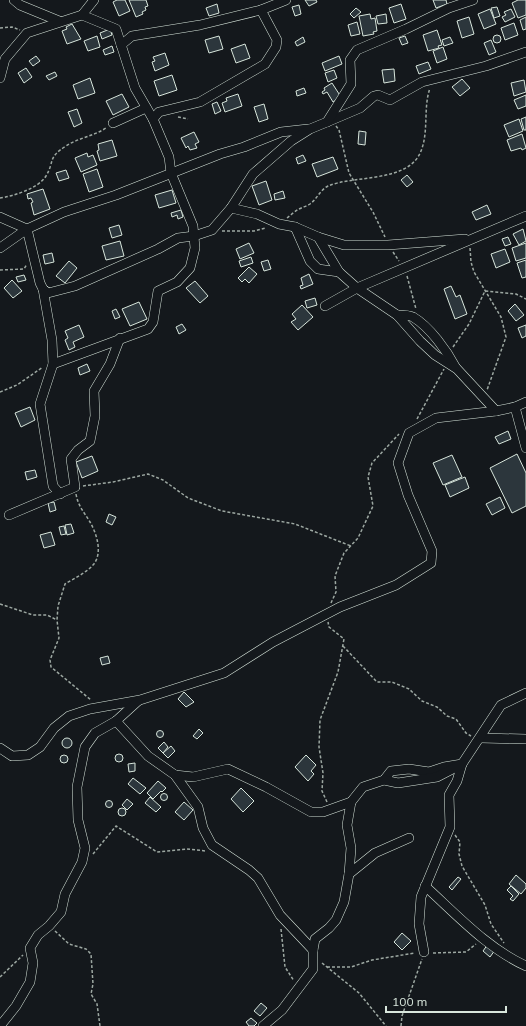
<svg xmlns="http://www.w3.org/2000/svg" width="526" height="1026" font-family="Mulish,sans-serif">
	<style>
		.building { fill: #2c363c; stroke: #d8e6dc }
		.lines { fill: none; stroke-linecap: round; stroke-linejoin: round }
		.minor-casing { stroke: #d8e6dc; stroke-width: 10 }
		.path { stroke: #9da8a2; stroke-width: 1.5; stroke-dasharray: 3 2; stroke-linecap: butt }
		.minor { stroke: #14181c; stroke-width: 9 }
	</style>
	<rect width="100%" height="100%" fill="#14181c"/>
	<!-- building -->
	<g class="building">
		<polygon points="117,0 125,0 130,11 119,16 113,2"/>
		<polygon points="129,0 146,0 148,6 145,7 146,10 142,12 143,14 136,17"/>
		<polygon points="305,0 316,0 317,2 309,6"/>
		<polygon points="433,0 446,0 447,4 436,8"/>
		<polygon points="518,0 526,0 526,15 518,18 512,3"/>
		<polygon points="217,4 219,13 209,16 206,8"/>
		<polygon points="401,4 406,19 394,23 389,8"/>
		<polygon points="299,5 301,14 295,16 292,7"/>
		<polygon points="497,7 500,16 494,18 491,8"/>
		<polygon points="356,8 361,12 354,18 350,14"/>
		<polygon points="490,9 496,24 484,29 478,14"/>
		<polygon points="511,9 515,17 505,22 502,17 506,15 504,12"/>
		<polygon points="370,14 371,19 375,18 377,31 373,32 374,34 363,36 359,16"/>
		<polygon points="386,14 387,23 378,24 376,16"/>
		<polygon points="469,17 474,34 462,38 457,21"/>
		<polygon points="526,17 526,29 523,30 520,20"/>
		<polygon points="357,22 360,34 351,36 348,25"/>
		<polygon points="514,23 518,35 505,40 501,28"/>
		<polygon points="72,24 81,39 67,44 62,31 67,29 66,27"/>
		<polygon points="110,29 112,35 102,39 100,33"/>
		<polygon points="437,30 442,45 438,46 439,48 428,51 423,35"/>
		<circle cx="497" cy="39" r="4"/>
		<polygon points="97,36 100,47 88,51 84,41"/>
		<polygon points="219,36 223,49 209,53 205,40"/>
		<polygon points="405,36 408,43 402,45 399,38"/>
		<polygon points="303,37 305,42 297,46 295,42"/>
		<polygon points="450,37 453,43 444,46 442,40"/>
		<polygon points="491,40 496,52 489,55 484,43"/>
		<polygon points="245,44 250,58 236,63 231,49"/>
		<polygon points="112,46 114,52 105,55 103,50"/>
		<polygon points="443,47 447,59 437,63 433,51"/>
		<polygon points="165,53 169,65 155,71 152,62 155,61 153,57"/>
		<polygon points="36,56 40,61 33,66 29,61"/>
		<polygon points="339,56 342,64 325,71 322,63"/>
		<polygon points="428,62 431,69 419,74 416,66"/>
		<polygon points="26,68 32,77 24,83 18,73"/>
		<polygon points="394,69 395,81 384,83 382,70"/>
		<polygon points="334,70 337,78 328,82 325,73"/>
		<polygon points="55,72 57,76 49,80 46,76"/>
		<polygon points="172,75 177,90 159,96 154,81"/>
		<polygon points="90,78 95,93 78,99 73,85"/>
		<polygon points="462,79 470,88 460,96 452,87"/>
		<polygon points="524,80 526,92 514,96 511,83"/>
		<polygon points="332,83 341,97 333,102 327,92 323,94 322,92 325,90 324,88"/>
		<polygon points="304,88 306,93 297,96 296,91"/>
		<polygon points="122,94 129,107 113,115 106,101"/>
		<polygon points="238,94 242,106 225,112 222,103 227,101 226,98"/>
		<polygon points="526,95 526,106 518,109 514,100"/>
		<polygon points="217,102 221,111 215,114 212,104"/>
		<polygon points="264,104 268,119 259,122 254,107"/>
		<polygon points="77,109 82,123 74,127 68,112"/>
		<polygon points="526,117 526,130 524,130 521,119"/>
		<polygon points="519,119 523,131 509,137 504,125"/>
		<polygon points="359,131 366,132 365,145 358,144"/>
		<polygon points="194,132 199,142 195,144 197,148 190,150 188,146 186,148 181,138"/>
		<polygon points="522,134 526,148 522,150 521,148 511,151 507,140"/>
		<polygon points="112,140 117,156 100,161 97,151 99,150 98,144"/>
		<polygon points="87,153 88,157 93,155 97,165 81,172 75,158"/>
		<polygon points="303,155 306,161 298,164 296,158"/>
		<polygon points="333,157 338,169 317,177 312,164"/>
		<polygon points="97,169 103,187 89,192 83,174"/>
		<polygon points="66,170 69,178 59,181 56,173"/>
		<polygon points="407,175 413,182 407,187 401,180"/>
		<polygon points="266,181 272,200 259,205 252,186"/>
		<polygon points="43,189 50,209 34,215 31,203 33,202 31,198 28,199 27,194"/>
		<polygon points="172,190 176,203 159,208 155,195"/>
		<polygon points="283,191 285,198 275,200 274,194"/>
		<polygon points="487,205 491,214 476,220 472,212"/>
		<polygon points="181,210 183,217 178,219 177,215 172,217 171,213"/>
		<polygon points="119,225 122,235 112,238 109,228"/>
		<polygon points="523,229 526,241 519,245 513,234"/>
		<polygon points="508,237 511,244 505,246 502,239"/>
		<polygon points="120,241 124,256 106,260 102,246"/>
		<polygon points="249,243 254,253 240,259 236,249"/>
		<polygon points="526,243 526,258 516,261 512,248"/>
		<polygon points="505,249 510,262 496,268 491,254"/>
		<polygon points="52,253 54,262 45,264 43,255"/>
		<polygon points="251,257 253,263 241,267 239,261"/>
		<polygon points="268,260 271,269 264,271 261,262"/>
		<polygon points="526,260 526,277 522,278 517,263"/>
		<polygon points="69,261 77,268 65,283 56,276"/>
		<polygon points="249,267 257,274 249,283 245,279 242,282 238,278"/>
		<polygon points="309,274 313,284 301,289 300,286 303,285 301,278"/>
		<polygon points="24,275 26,280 18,282 16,277"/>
		<polygon points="12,280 22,291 13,298 4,288"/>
		<polygon points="195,281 208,296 200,303 186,288"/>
		<polygon points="451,286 456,297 460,295 467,314 455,319 444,289"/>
		<polygon points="315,298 317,305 307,308 305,301"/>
		<polygon points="139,302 147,319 130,326 122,309"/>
		<polygon points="515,304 524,315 516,321 508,311"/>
		<polygon points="302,305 313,317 298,330 291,322 296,319 292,314"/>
		<polygon points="116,309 120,317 115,319 112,311"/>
		<polygon points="182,324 186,330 179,334 176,327"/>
		<polygon points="79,325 84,337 73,342 75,347 69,350 65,340 68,338 65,331"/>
		<polygon points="526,325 526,336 522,338 518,328"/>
		<polygon points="87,364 90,371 80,375 78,368"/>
		<polygon points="30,407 35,420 21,427 15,413"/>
		<polygon points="508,431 511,439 499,444 495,437"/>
		<polygon points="517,454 526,473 526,506 512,513 490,468"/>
		<polygon points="452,455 462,477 443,485 433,463"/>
		<polygon points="92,456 98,471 82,478 76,462"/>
		<polygon points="35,470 37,477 27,480 25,472"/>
		<polygon points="465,477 469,488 450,497 445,485"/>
		<polygon points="500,497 505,508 492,515 486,504"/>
		<polygon points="54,502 56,510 50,512 48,503"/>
		<polygon points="109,514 116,517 112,525 106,522"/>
		<polygon points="71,524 74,533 67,535 65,525"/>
		<polygon points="64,526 66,534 61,535 59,527"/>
		<polygon points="51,532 55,545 44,548 40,535"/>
		<polygon points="108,656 110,663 102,665 100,658"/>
		<polygon points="184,692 194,702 186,707 178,699"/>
		<polygon points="199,729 203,733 197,739 193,736"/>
		<circle cx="160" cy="734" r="3.5"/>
		<circle cx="67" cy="743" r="5"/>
		<polygon points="164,742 168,747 163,753 158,748"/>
		<polygon points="171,746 175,751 168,758 163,753"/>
		<circle cx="119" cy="758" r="4"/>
		<circle cx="64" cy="759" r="4"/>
		<polygon points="306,755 316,765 311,771 314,774 308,781 295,767"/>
		<polygon points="135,763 135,771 129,772 128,764"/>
		<polygon points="133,778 146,788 140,794 128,784"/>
		<polygon points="158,781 166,788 162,792 161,791 153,799 147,793"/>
		<polygon points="241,788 254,801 243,812 231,799"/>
		<circle cx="164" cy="797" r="3.5"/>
		<polygon points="150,797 161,807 156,812 145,803"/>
		<polygon points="127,799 133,804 127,810 122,805"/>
		<circle cx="109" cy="804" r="3.5"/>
		<polygon points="184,802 193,810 184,820 175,812"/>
		<circle cx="122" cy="812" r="4"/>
		<polygon points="516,875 526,884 526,888 521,894 509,884"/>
		<polygon points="458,877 461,879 452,890 449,887"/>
		<polygon points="511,886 519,894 513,901 510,899 513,896 507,890"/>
		<polygon points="402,933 411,941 402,950 394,942"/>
		<polygon points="488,944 495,950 490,957 483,951"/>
		<polygon points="261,1003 267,1008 260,1016 254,1011"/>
		<polygon points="251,1018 257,1023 254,1026 249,1026 246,1022"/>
	</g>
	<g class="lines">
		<defs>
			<g id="minor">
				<polyline points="14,0 20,5 59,21"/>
				<polyline points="121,45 132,36 200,25 261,10 286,0"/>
				<polyline points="0,78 5,59 27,33 82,15"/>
				<polyline points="153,119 159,112 200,102 265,64 276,47 277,40 261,10"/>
				<polyline points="327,122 360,108 374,96 378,95 390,100 422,82 486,66 526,52"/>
				<polyline points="113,123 146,108"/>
				<polyline points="231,208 257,214 279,224 295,227 318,237 339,272 357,288 397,315 420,341 435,355 457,369 496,411"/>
				<polyline points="0,217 27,229 64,212 116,195 220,154 244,147 281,132 308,129"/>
				<polyline points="295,227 310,261 318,269 339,272"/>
				<polyline points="318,237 344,245 388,245 465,239"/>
				<polyline points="0,248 27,229 40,283 43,289 48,293 75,286 158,249 178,238 194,236 212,230 231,208 253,174 291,141 310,129 327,122 351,84 350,60 357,50 406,29 449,8 473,0"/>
				<polyline points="43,289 52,340 53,364 40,404 53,486 60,494"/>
				<polyline points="325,306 357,288 526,216"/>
				<path d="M397 315C402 315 409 315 413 317 430 327 447 351 456 368"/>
				<polyline points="53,364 148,329 153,322 158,291 177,282 190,268 195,248 193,226 171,173 169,157 153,119 135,88 116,29 82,15 94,0"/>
				<polyline points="515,407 526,448"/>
				<polyline points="9,515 75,487 71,459 78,450 90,441 95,416 94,391 110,364 120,338"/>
				<polyline points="116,721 148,756 175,775 198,807 203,828 212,845 249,870 258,878 280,915 313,950"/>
				<polyline points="481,738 526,739"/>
				<polyline points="0,748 12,756 28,755 40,747 54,728 69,716 90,709 140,700 224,673 273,642 340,607 396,585 431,563 432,551 408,495 398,463 409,433 436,418 496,411 515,407 526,402"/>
				<polyline points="175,775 193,777 228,769 266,787 311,812 323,812 351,802"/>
				<polyline points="384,780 391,771 409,769 429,772 444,767 462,764 457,781 449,795 450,827 421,897 419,924 424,952"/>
				<polyline points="349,874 375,853 409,838"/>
				<path d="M425 886C457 915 487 948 526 966"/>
				<polyline points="0,1026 16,1006 30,982 33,963 30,948 38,935 49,926 61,912 65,894 82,862 85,848 78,820 77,787 85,747 95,733 116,721 138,701"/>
				<polyline points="263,1026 282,1010 313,969 313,950 315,939 329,928 336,920 344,902 349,874 351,848 347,825 351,802 363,787 384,780 398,783 437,777 462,764 501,705 526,693"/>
			</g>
		</defs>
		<!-- minor casing -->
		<use href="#minor" class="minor-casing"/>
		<!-- path -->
		<g class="path">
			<polyline points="0,28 12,27 20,30"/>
			<polyline points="178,117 188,119"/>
			<polyline points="336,126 339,130 349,173 373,212 385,237"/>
			<path d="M0 198C14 196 39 188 46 176 55 161 47 158 66 146 78 138 94 136 106 128"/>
			<path d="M287 218C291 215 295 211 299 209 303 207 307 206 310 204 317 199 320 190 328 186 353 175 409 183 421 151 429 131 423 108 430 88"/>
			<polyline points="222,231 254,231 266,228"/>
			<polyline points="470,248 471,262 474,272 501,317 506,337 487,390"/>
			<polyline points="393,252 399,261"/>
			<polyline points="0,270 24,269 27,264"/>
			<polyline points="407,276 416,309"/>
			<polyline points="453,347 469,324 485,291 516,294 526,299"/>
			<polyline points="0,392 17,385 43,367"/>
			<polyline points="417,419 444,369"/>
			<polyline points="83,486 113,482 148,474 163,480 188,498 222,511 295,524 351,546"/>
			<path d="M76 494C78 506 84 512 90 522 97 534 103 554 93 565 86 573 73 579 65 584L58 606 57 620 59 638 50 660 51 667 91 700"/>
			<polyline points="331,603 336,592 335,576 344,553 358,538 373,506 368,477 372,463 399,434"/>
			<polyline points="0,604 33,615 47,615 57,620"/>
			<polyline points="343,646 377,682 392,682 409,689 422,701 437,707 447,716 456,719 466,733 471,736"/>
			<polyline points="327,802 322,791 323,773 319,747 320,720 338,672 344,639 329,627 328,622"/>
			<polyline points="455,835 460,842 459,854 462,866 485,905 491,924 504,943"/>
			<polyline points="93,854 116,826 157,852 187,849 206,851"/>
			<polyline points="281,929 285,967 294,981"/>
			<polyline points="55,931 69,944 86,949 91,954 93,984 91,994 97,1004 100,1026"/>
			<polyline points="433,953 466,952 476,944"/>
			<polyline points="322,963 359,993 386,1026"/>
			<polyline points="327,967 351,967 372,960 415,953"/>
			<polyline points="0,977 23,955"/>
			<polyline points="401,1026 402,1016 422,959"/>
		</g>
		<!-- minor -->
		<use href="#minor" class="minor"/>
	</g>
	<!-- scale -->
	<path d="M386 1006v6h120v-6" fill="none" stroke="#d8e6dc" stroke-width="2"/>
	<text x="392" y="1006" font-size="12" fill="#d8e6dc" stroke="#14181c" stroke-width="3" paint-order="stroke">100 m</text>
</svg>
